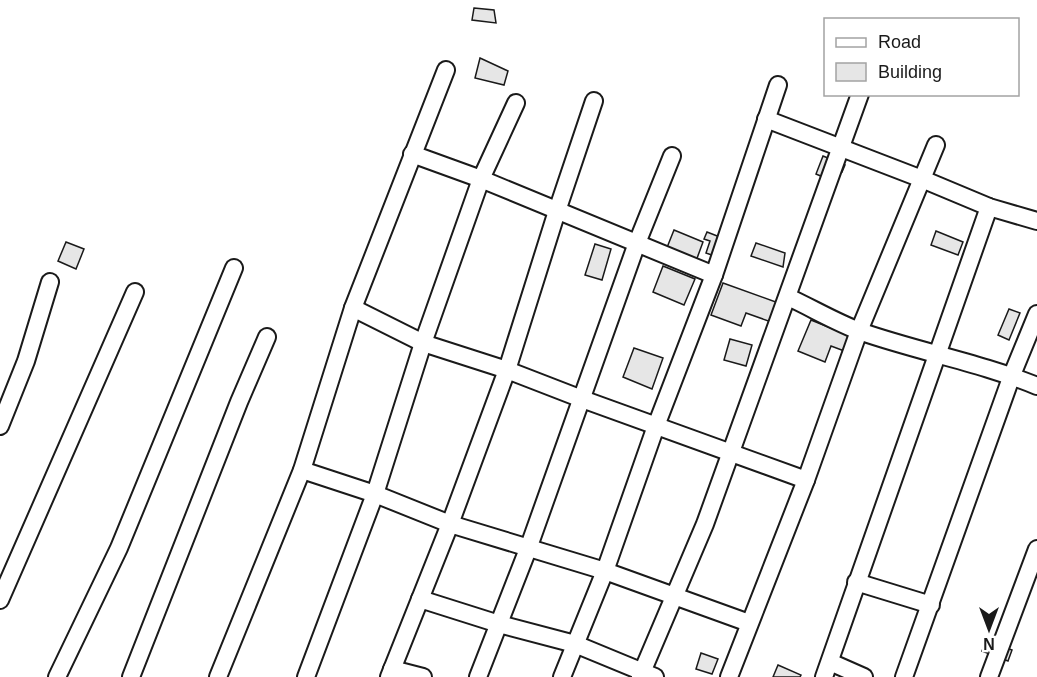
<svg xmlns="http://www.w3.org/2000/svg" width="1037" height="677" font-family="Arial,sans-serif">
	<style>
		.building { fill: #e6e6e6; stroke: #1a1a1a; stroke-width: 1.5 }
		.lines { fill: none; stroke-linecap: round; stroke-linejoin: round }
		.minor-casing { stroke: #1a1a1a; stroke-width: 20 }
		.minor { stroke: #fff; stroke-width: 16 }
	</style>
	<rect width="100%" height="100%" fill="#fff"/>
	<!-- building -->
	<g class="building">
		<polygon points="474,8 494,10 496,23 472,20"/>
		<polygon points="480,58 508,71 504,85 475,78"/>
		<polygon points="823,156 845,165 842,172 828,166 823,177 816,174"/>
		<polygon points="674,230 703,242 696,261 666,250"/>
		<polygon points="936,231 963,242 958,255 931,245"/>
		<polygon points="707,232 730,241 723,259 706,253 710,241 704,239"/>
		<polygon points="66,242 84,249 76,269 58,261"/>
		<polygon points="756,243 785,253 783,267 751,256"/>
		<polygon points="595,244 611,249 602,280 585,275"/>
		<polygon points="663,266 695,279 684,305 653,292"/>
		<polygon points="723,283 784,305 777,324 746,313 741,326 711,315"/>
		<polygon points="1009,309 1020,313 1009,340 998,335"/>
		<polygon points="811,320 853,337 847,352 831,346 825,362 798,351"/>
		<polygon points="730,339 752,345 746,366 724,360"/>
		<polygon points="634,348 663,358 652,389 623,377"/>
		<polygon points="986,641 1012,650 1008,661 982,651"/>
		<polygon points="701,653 718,659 712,674 696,669"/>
		<polygon points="778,665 801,675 800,677 773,677"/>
	</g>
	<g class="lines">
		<defs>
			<g id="minor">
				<polyline points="766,119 922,179 989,207 1037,221"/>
				<polyline points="412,154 481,179 714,275"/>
				<path d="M788 297C812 308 837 323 862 332 920 352 981 363 1037 386"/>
				<polyline points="353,308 423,343 507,370 582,399 806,480"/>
				<polyline points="0,426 26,361 50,282"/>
				<polyline points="302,470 375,494 450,524 605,571 749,623"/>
				<polyline points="856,582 931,605"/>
				<polyline points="420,599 499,624 575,644 655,677"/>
				<polyline points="0,600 135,292"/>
				<polyline points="830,662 864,677"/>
				<polyline points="392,669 423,677"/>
				<polyline points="57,677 119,548 234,268"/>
				<polyline points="131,677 239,402 267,337"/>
				<polyline points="218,677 302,470 353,308 446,70"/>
				<polyline points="306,677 375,494 423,343 481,179 516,103"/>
				<polyline points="389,677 450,524 507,370 557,211 594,101"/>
				<polyline points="478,677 528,549 637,243 672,156"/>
				<polyline points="562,677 605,571 656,426 714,275 778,85"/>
				<polyline points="640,677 705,524 860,94"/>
				<polyline points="729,677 806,480 859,331 936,145"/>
				<polyline points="824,677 989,207"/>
				<polyline points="904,677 1012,375 1037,314"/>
				<polyline points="989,677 1037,549"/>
			</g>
		</defs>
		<!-- minor casing -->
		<use href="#minor" class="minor-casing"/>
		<!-- minor -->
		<use href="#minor" class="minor"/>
	</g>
	<!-- legend -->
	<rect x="824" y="18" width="195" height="78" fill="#ffffff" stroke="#a3a3a3" stroke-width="1.5"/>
	<rect x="836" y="38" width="30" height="9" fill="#ffffff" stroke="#a3a3a3" stroke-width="1.5"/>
	<text x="878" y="48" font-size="18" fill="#1a1a1a">Road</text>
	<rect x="836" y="63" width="30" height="18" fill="#e6e6e6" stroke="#a3a3a3" stroke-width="1.5"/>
	<text x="878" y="78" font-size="18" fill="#1a1a1a">Building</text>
	<!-- north arrow -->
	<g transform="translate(989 629) rotate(180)" stroke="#ffffff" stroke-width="4.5" paint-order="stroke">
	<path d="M0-4.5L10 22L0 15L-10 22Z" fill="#1a1a1a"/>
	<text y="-9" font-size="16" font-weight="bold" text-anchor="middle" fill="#1a1a1a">N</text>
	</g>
</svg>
